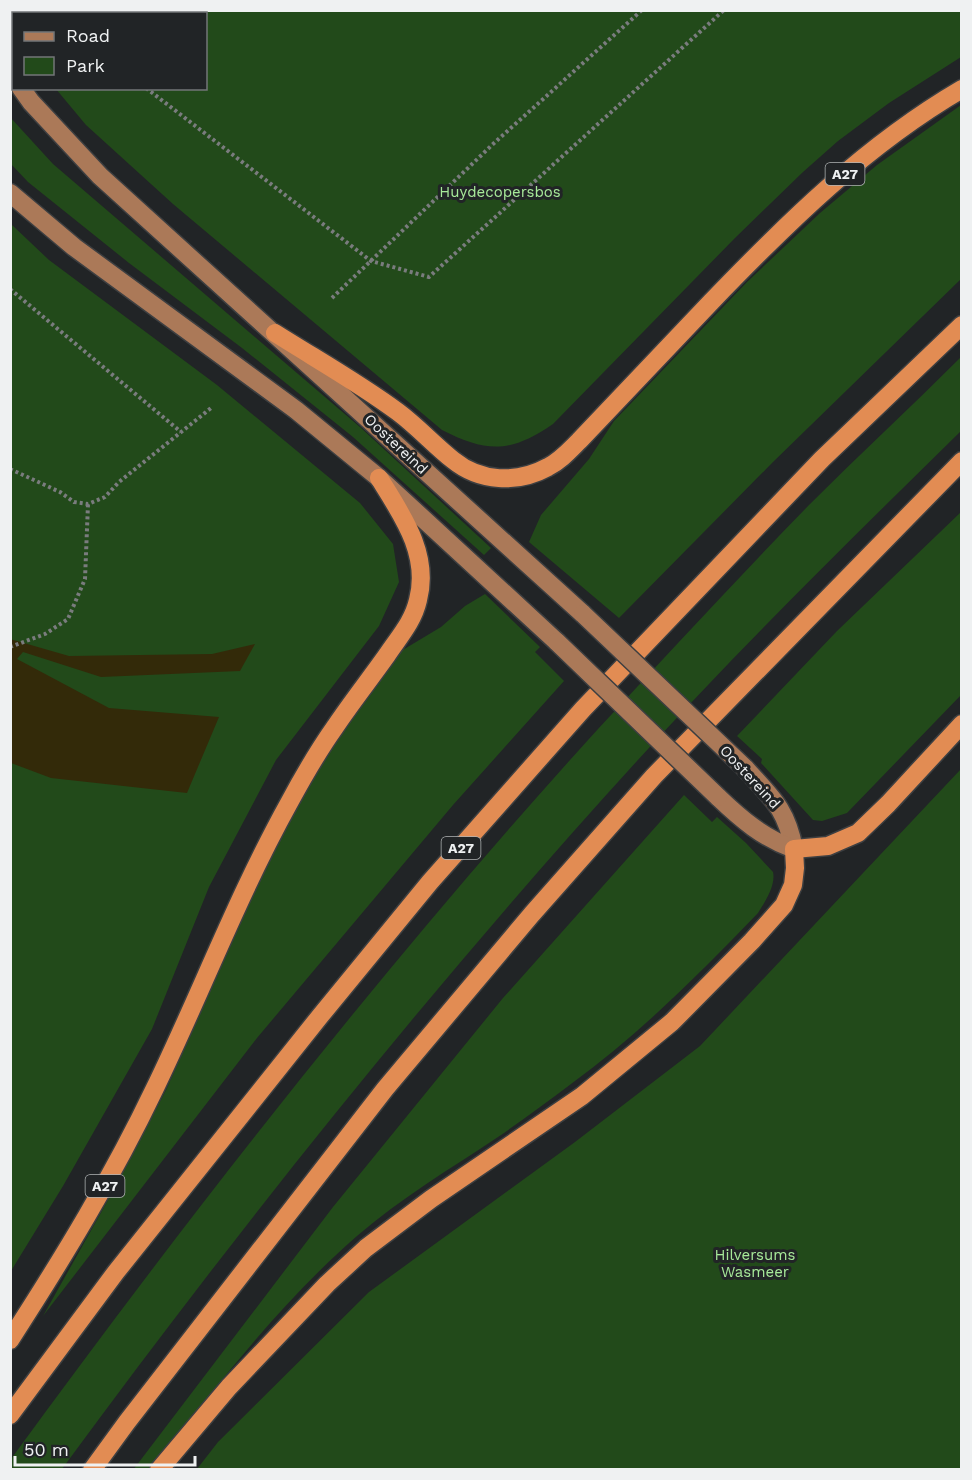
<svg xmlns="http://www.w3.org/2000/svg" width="972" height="1480" font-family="'Work Sans',sans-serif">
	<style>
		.green { fill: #224a1a }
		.sand { fill: #332a09 }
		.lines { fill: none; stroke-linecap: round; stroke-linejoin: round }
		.primary-casing { stroke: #3d3f41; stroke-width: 21 }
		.motorway-casing { stroke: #3d3f41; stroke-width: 21 }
		.path { stroke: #7a7c7e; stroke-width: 4; stroke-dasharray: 3 3; stroke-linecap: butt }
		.primary { stroke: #ab7958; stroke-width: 18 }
		.motorway { stroke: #e28c53; stroke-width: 18 }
		.primary-bridge-casing { stroke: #3d3f41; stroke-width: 21; stroke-linecap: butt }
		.primary-bridge { stroke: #ab7958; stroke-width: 18 }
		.labels { text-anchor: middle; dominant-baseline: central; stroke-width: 6; stroke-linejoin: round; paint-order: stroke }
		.shield { fill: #212426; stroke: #b1b4b5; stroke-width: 1.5 }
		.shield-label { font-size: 14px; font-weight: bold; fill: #eff1f2 }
		.park-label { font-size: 15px; fill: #a7e999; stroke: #212426 }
		.street-label { font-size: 15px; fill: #eff1f2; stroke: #212426 }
	</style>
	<rect width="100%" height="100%" fill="#212426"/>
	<!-- green -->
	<g class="green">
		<path d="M961 10V57L889 103 838 141 803 172 735 238 553 424C511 453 487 453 442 430L173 204 86 125 56 89 206 88V14H14L13 27 11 22V10Z"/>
		<polygon points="961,105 961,279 773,462 619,618 529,542 541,515 589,459 614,421 747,282 820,213 877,165"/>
		<polygon points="10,117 53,164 360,427 491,548 484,555 353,437 242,348 129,263 28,182 11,164"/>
		<polygon points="11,224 49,260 217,385 360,503 393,544 399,582 379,626 276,760 209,887 152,1029 63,1186 11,1271"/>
		<path d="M961 357V431C851 539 741 647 637 761 432 986 242 1224 62 1469L11 1470V1459C195 1207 388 960 598 729 668 654 738 578 809 505 859 455 911 407 961 357Z"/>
		<polygon points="961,512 961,695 847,813 822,821 813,820 761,763 762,759 737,736 837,631"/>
		<polygon points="485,594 540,647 535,652 564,681 453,805 257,1038 43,1316 103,1209 166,1090 271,854 301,796 341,731 382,673 401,651 441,627 465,606"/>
		<polygon points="961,769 961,1469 197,1469 218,1442 369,1292 575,1142 700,1046"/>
		<path d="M684 795 712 822 717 817 746 843 773 872C776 885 765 902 758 913 699 974 640 1034 571 1084 547 1102 523 1120 498 1137 450 1169 401 1198 357 1236 279 1304 215 1388 151 1469L133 1470 333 1207 503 998Z"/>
	</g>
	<!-- sand -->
	<polygon class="sand" points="10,639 69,656 212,654 255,644 240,671 101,677 23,652 17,659 109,708 219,717 187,793 51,778 11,763"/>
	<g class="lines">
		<defs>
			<g id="primary">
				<polyline points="10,74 14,78"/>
				<polyline points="21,88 31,102 100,176 583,614"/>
				<polyline points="10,193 74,247 296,410 379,478 557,642"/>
				<path d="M745 768C772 798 786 808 794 849"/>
				<path d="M718 797C741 819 763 838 794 849"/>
			</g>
			<g id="motorway">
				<path d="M275 333C316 359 359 383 398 412 418 427 434 445 453 460 480 482 517 484 548 467 560 461 569 451 579 441 623 395 667 348 711 302 787 223 866 145 962 89"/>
				<path d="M10 1340C63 1258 113 1176 155 1088 201 993 238 895 289 803 303 777 318 751 335 727 351 703 370 679 387 655 399 637 413 622 418 600 430 554 402 515 379 478"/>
				<polyline points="10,1415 116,1272 321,1015 430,882 583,709 822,459 962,325"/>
				<polyline points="92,1470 127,1422 385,1089 532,914 654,776 962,461"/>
				<polyline points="159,1470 229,1387 327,1284 366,1248 431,1199 582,1096 672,1022 752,941 784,905 793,885 795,868 794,849 828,846 858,833 888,804 962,724"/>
			</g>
		</defs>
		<!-- primary casing -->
		<use href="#primary" class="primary-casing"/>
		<!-- motorway casing -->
		<use href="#motorway" class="motorway-casing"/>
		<!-- path -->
		<g class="path">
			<polyline points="75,10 77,14"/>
			<polyline points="146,88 371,261 429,277 724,10"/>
			<polyline points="10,289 181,432"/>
			<polyline points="332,298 492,145 642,10"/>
			<polyline points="10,469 60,492 74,502 88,504 105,497 119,482 211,408"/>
			<polyline points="10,647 45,634 68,619 85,579 88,504"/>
		</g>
		<!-- primary -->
		<use href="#primary" class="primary"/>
		<!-- motorway -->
		<use href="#motorway" class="motorway"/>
		<defs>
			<g id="primary-bridge">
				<polyline points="583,614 745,768"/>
				<polyline points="557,642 718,797"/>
			</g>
		</defs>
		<!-- primary-bridge casing -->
		<use href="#primary-bridge" class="primary-bridge-casing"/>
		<!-- primary-bridge -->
		<use href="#primary-bridge" class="primary-bridge"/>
	</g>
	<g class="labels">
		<!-- shield labels -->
		<g class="shield">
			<rect x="825.5" y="163" width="39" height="22" rx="4.5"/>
			<rect x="441.5" y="837" width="39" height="22" rx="4.5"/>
			<rect x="85.5" y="1175" width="39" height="22" rx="4.5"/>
		</g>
		<g class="shield-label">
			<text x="845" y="174">A27</text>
			<text x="461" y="848">A27</text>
			<text x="105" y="1186">A27</text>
		</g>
		<!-- park labels -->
		<g class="park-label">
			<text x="500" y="192">Huydecopersbos</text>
			<text x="755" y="1255">Hilversums<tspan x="755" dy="17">Wasmeer</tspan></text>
		</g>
		<!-- street labels -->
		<g class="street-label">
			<text transform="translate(396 444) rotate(43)">Oostereind</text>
			<text transform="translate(750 777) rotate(47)">Oostereind</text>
		</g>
	</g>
	<!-- border -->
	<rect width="972" height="1480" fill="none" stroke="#eff1f2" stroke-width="24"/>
	<!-- legend -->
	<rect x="12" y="12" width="195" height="78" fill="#212426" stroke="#737678" stroke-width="1.5"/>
	<rect x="24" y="32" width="30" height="9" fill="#ab7958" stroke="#737678" stroke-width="1.5"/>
	<text x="66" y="42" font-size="18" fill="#eff1f2">Road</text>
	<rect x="24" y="57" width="30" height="18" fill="#224a1a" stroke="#737678" stroke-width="1.5"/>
	<text x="66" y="72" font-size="18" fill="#eff1f2">Park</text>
	<!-- scale -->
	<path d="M15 1456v9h180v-9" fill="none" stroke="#eff1f2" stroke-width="3"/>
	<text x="24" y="1456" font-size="18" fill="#eff1f2" stroke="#212426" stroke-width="4.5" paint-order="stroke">50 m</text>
</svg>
